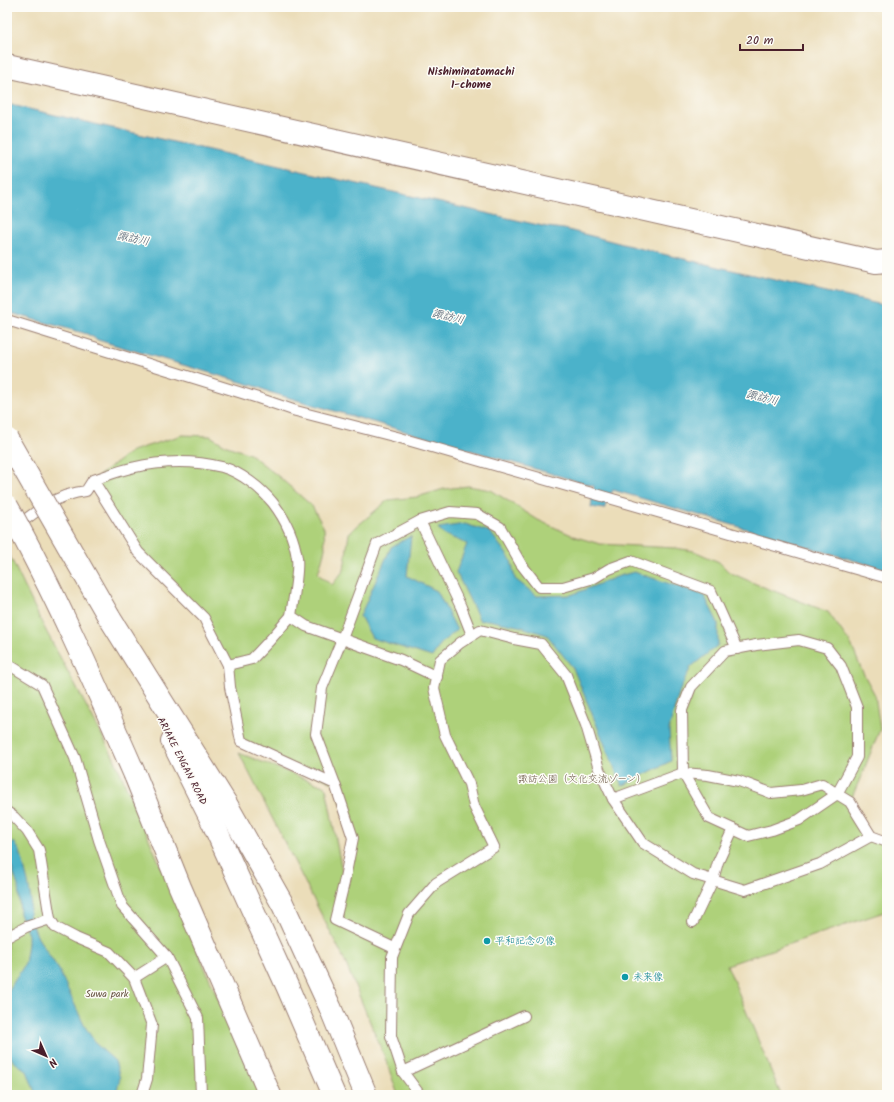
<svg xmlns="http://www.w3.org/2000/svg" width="894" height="1102" font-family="Kalam,'Klee One',sans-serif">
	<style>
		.green { fill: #aed17a; stroke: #7c7852 }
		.water { fill: #4bb2ca; stroke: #4a687a }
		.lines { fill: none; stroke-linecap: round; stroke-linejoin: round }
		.lane-casing { stroke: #9a7e72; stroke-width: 12 }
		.secondary-casing { stroke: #9a7e72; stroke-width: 24 }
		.highway-casing { stroke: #9a7e72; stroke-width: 24 }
		.lane { stroke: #fff; stroke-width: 10 }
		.secondary { stroke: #fff; stroke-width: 22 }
		.highway { stroke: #fff; stroke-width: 22 }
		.highway-bridge-casing { stroke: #9a7e72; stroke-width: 24; stroke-linecap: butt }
		.highway-bridge { stroke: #fff; stroke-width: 22 }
		.culture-dot { fill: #0f9aa8; stroke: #fdfcf7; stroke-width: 1.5 }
		.labels { text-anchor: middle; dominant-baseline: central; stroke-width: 3; stroke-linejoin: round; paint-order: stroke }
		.street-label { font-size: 10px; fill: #4a1f2b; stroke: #fdfcf7 }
		.park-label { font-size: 10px; fill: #685443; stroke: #fdfcf7 }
		.culture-label { font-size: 10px; fill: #0d838f; stroke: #fdfcf7; text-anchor: start }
		.neighbourhood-label { font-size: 11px; font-weight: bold; fill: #4a1f2b; stroke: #fdfcf7 }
		.water-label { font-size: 11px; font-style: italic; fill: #4a5a6b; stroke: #fdfcf7 }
	</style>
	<rect width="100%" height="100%" fill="#fdfcf7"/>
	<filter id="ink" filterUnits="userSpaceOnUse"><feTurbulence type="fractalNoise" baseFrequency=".025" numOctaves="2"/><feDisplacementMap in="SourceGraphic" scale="8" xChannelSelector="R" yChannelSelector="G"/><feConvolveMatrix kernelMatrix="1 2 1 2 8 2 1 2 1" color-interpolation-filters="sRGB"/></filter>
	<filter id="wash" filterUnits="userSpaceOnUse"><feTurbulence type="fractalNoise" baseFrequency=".012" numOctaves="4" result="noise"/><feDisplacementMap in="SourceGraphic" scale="16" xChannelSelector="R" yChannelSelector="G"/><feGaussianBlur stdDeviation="0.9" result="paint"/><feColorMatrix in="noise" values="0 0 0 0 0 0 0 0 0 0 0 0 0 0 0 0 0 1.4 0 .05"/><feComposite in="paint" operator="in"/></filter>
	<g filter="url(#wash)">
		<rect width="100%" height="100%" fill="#ebddb9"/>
		<!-- green -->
		<g class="green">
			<polygon points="182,435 210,436 227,446 250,454 278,476 312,506 324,528 325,549 318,574 332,585 344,570 349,533 388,500 417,497 444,489 468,486 491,490 538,520 576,537 600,544 675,548 694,551 719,562 729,572 756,584 828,612 851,644 862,671 875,695 880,729 865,767 850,802 871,836 887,842 887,911 727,965 781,1095 398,1095 385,1058 343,957 239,753 326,787 344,882 353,838 335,784 241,741 228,665 204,618 138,552 93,480 132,451"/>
			<polygon points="7,550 44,627 114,758 260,1095 7,1095"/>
		</g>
		<!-- water -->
		<g class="water">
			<polygon points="7,104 547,227 564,229 654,252 887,306 887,570 613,490 604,509 591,507 594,486 269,392 258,387 98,340 87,334 7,312"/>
			<polygon points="465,524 490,532 511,560 515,579 537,596 571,595 619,576 634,572 704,595 718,623 718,645 691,667 680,690 669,729 671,761 622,786 573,668 547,635 518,626 488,620 480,621 456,572 467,544 443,534 438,528"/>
			<polygon points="411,536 407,576 437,591 457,630 442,642 432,657 372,638 360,616 391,547"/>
			<polygon points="14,842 20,851 28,882 31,900 29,916 38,938 59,970 84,1025 96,1044 115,1061 120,1078 116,1095 36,1095 27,1071 13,1061 7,1049 7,993 25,964 28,943 28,935 20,914 18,886 7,854 7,846"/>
		</g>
	</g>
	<g filter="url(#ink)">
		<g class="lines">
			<defs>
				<g id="lane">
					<polyline points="7,320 258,398 296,411 397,437 887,578"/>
					<path d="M93 480C106 476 118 471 131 468 160 461 193 460 222 467 240 472 261 488 273 503 286 520 294 537 297 558 299 572 293 601 291 616L306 626 401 660 437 677"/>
					<polyline points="420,521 461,607 472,635"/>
					<path d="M7 534C31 515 55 494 86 491L93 480 138 552 204 618 228 665 230 687 241 741 335 784 353 838 344 883 335 920 394 948"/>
					<polygon points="799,640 827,648 841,666 857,707 857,757 837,794 822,784 801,790 771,793 739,781 708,775 683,773 682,710 691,687 725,651 756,645"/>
					<polyline points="228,665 252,659 270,640 291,616"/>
					<polyline points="7,666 11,666 42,685 75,758 99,840 122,906 167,957 198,1018 201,1095"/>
					<polyline points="335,784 316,734 322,688 342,639 377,544 420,521 450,512 477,514 500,527 521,564 539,587 563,587 594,578 609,569 631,561 711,591 737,649"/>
					<polyline points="613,799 643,843 693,874 745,890 820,864 871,836"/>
					<polyline points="7,812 14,817 27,831 39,850 50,919"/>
					<polyline points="693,922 713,880 718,862 733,829"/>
					<polyline points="7,937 26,927 50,919 55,927 76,938 109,952 134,978 152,1025 147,1079 142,1095"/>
					<polyline points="134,978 167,957"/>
					<polyline points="403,1072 524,1016"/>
					<polyline points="420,1095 403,1072 391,1036 392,957 409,914 436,883 494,847 474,806 469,784 445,735 434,688 440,660 460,643 480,630 514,639 541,644 566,675 586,725 599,769 613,799 683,773 709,818 748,836 772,830 799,820 837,794 850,802 871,836 887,842"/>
				</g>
				<polyline id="secondary" points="7,66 876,262 887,261"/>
				<g id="highway">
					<polyline points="109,617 225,802 283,905 330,1007 366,1095"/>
					<polyline points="172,741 213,823 288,988 334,1095"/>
					<polyline points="135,775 180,887 270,1095"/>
				</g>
			</defs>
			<!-- lane casing -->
			<use href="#lane" class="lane-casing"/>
			<!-- secondary casing -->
			<use href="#secondary" class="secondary-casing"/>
			<!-- highway casing -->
			<use href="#highway" class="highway-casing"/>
			<!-- lane -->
			<use href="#lane" class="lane"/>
			<!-- secondary -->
			<use href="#secondary" class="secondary"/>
			<!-- highway -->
			<use href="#highway" class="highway"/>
			<defs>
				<g id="highway-bridge">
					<polyline points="7,439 109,617"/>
					<path d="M7 506C55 593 95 684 135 775"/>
				</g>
			</defs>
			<!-- highway-bridge casing -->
			<use href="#highway-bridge" class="highway-bridge-casing"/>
			<!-- highway-bridge -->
			<use href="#highway-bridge" class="highway-bridge"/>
		</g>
	</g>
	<!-- markers -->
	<g class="culture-dot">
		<circle cx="487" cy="941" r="4"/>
		<circle cx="625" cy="977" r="4"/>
	</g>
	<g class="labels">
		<!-- street labels -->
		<g class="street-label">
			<text transform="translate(182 761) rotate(63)">ARIAKE ENGAN ROAD</text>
		</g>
		<!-- park labels -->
		<g class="park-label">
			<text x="582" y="779">諏訪公園（文化交流ゾーン）</text>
			<text x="107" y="994">Suwa park</text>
		</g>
		<!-- culture labels -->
		<g class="culture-label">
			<text x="495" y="941">平和記念の像</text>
			<text x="633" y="977">未来像</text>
		</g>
		<!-- neighbourhood labels -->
		<g class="neighbourhood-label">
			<text x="471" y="72">Nishiminatomachi<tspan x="471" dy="13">1-chome</tspan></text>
		</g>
		<!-- water labels -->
		<g class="water-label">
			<text transform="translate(133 239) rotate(12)">諏訪川</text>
			<text transform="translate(448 317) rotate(14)">諏訪川</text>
			<text transform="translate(762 398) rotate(14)">諏訪川</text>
		</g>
	</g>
	<!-- margin -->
	<rect width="894" height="1102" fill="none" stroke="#fdfcf7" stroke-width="24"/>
	<!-- north arrow -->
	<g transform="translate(46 1056) rotate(135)" stroke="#fdfcf7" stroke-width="3" paint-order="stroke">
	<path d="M0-3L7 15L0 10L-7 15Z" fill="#4a1f2b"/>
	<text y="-6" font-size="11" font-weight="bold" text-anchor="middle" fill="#4a1f2b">N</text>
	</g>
	<!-- scale -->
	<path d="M740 44v6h63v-6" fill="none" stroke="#4a1f2b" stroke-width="2"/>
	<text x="746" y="44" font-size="12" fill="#4a1f2b" stroke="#fdfcf7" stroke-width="3" paint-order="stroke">20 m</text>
</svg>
